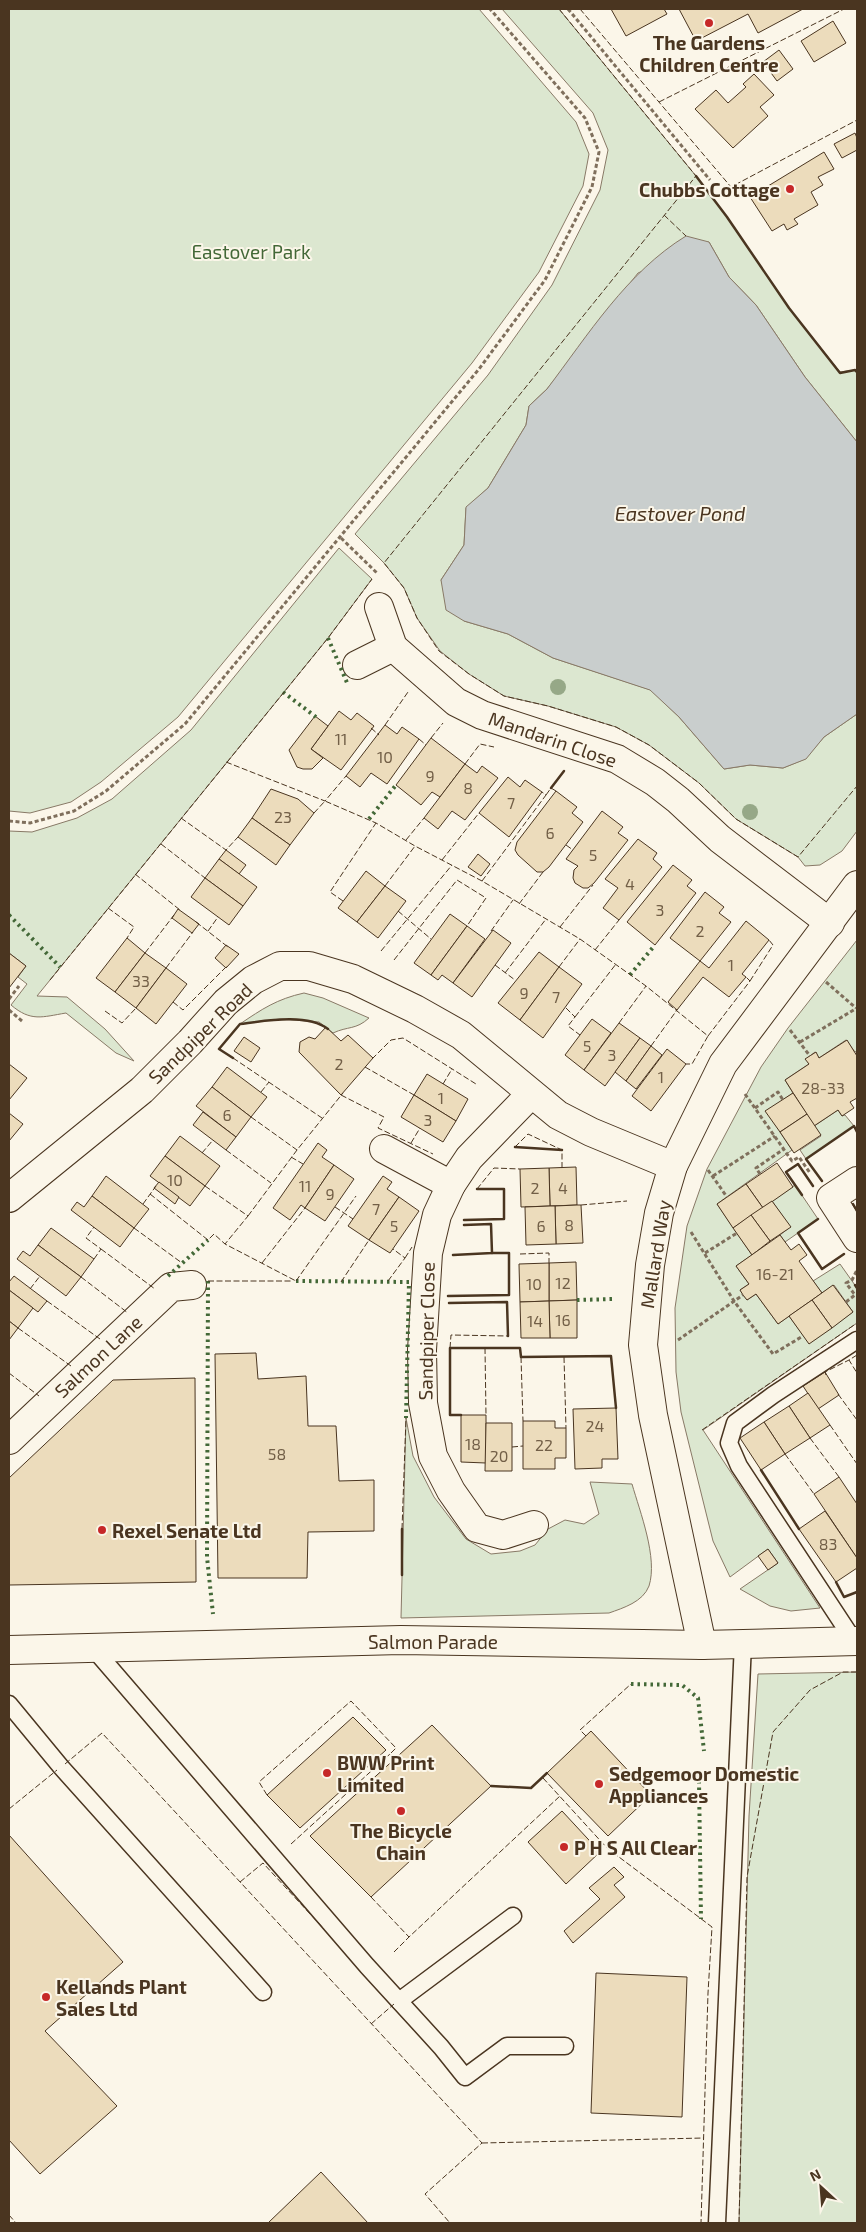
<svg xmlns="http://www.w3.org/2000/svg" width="866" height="2232" font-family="'Exo 2',sans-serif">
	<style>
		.green { fill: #dce7d0; stroke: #887966 }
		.water { fill: #c9cecd; stroke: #887966 }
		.building { fill: #ecdcbc; stroke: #4a3520 }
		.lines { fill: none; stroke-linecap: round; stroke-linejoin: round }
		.lane-casing { stroke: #4a3520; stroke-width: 19 }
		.street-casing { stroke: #4a3520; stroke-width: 30 }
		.path { stroke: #7f6f5c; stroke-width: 3; stroke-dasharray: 4 2.5; stroke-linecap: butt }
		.lane { stroke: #fbf6e9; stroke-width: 16 }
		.street { stroke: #fbf6e9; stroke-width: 28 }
		.hedge { stroke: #436837; stroke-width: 4; stroke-dasharray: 2.5 4; stroke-linecap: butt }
		.fence { stroke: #4a3520; stroke-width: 1; stroke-dasharray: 6 2.5; stroke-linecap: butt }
		.wall { stroke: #4a3520; stroke-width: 2.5 }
		.tree { fill: #96a887 }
		.poi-dot { fill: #c62828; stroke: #fbf6e9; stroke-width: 2 }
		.labels { text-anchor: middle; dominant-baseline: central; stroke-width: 4; stroke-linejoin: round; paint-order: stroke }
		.number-label { font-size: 16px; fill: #725f47 }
		.poi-label { font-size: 19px; font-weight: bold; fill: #4a3520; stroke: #fbf6e9; text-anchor: start }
		.park-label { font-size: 19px; fill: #436837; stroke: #fbf6e9 }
		.street-label { font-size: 19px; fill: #4a3520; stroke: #fbf6e9 }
		.water-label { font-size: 20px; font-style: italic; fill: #4a3520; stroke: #fbf6e9 }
	</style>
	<rect width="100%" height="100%" fill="#fbf6e9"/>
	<!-- green -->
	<g class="green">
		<polygon points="9,9 479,9 576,122 589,154 583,186 539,272 472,363 178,717 101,782 71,802 30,813 9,811"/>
		<polygon points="502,9 559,9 696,176 727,217 789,308 840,372 855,370 857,372 857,442 805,377 756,305 729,277 709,242 638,273 547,389 529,406 526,425 488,488 466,508 464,545 441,580 464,621 508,634 553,658 651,690 679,717 724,769 750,765 783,768 805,759 824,737 857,714 857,831 842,851 820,865 805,866 798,857 736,819 699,783 649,745 616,727 548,706 504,696 469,674 440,651 417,618 404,588 384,563 355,534 488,375 552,285 600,190 608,150 593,113"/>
		<path d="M339 548 372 579 328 638 37 996 67 997 105 1029 134 1061 116 1053 66 1013C42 1017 31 1022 11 1005L27 984 18 977 26 966 9 953V831L32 832 77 818 112 799 191 730Z"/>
		<polygon points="857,940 857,1051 855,1052 846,1040 819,1058 815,1052 806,1059 809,1064 785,1080 793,1093 783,1100 780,1132 792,1150 717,1204 752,1255 736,1266 749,1284 740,1290 747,1300 756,1294 778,1324 789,1316 809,1343 853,1312 834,1285 822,1293 813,1281 840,1264 857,1288 857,1323 703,1430 820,1608 791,1611 770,1606 740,1589 778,1563 768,1549 730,1577 713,1541 681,1412 676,1372 675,1308 687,1226 707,1169 761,1067 788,1028"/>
		<path d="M304 993 323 998 369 1018C356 1030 348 1026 333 1033L319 1022 280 1019 240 1024C262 1009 277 999 304 993Z"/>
		<polygon points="838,1110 842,1116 845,1115 854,1126 806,1159 800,1150 821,1136 814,1126"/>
		<polygon points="795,1185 818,1219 785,1242 780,1235 790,1227 772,1201"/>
		<path d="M406 1418 413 1456 434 1497 466 1539 491 1554 520 1551 535 1545 548 1529 565 1520 584 1524 599 1514 590 1482 632 1484C640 1512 658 1558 649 1586 643 1602 623 1608 609 1613L401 1618Z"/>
		<polygon points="857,1672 857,2223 739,2223 749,1816 758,1674"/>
	</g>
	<!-- water -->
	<path class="water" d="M686 236 709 242 729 277 756 305 805 377 857 442V714L824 737 806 759 783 768 750 765 724 769 679 717 650 690 553 658 508 634 464 621 446 610 441 580 464 545 466 507 488 488 526 425 529 406 547 389C588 335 627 272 686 236Z"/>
	<!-- building -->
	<g class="building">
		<polygon points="611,9 664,9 667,14 626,36"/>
		<polygon points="679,9 803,9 758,33 748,14 696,41"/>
		<polygon points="833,21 846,43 814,62 801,41"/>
		<polygon points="779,50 793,69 777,81 763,62"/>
		<polygon points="754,74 774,95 760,107 768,116 733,148 695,109 716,90 728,103 746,87 743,84"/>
		<polygon points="855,133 857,138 857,150 842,158 834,144"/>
		<polygon points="824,152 834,169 818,177 823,185 811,192 818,205 794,219 798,224 787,230 784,224 772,231 750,197"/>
		<polygon points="339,711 351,720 357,713 374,726 341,770 311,749"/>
		<polygon points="315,716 328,726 311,749 323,758 312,769 303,769 297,767 289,750"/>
		<polygon points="385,725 397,734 402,727 419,739 387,784 371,773 360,787 346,776"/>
		<polygon points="431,738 465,764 440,797 432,792 421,805 396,785"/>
		<polygon points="465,764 477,773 482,766 498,778 465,820 452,811 438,829 424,818"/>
		<polygon points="508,777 520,787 525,780 542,792 509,837 479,813"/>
		<polygon points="271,789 298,799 314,813 290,845 252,818"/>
		<polygon points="556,791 577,807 572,813 583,822 549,867 543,872 537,872 518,855 515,850 517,842"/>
		<polygon points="602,811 623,827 618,833 628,840 594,883 588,888 583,888 575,883 573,878 574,870 578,866 566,859"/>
		<polygon points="252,818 290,845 276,865 238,837"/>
		<polygon points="638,839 657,853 653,859 662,867 619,920 603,908 618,888 605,879"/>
		<polygon points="226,850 246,865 239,874 219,859"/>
		<polygon points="478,854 490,864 481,876 468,867"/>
		<polygon points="219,859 257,887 243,906 205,878"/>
		<polygon points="673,865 692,880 687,886 696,893 655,945 627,922"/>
		<polygon points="366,871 385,886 357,922 338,908"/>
		<polygon points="205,878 243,906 229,925 191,897"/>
		<polygon points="385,886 406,901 378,938 357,922"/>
		<polygon points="705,892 724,907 719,913 731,922 700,961 670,938"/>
		<polygon points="178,909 199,924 192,933 172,918"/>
		<polygon points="450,914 467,926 431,975 414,963"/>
		<polygon points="746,921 769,940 742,974 746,977 729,997 703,977 677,1010 668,1002 700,961 709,968"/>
		<polygon points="467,926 485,939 453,983 442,975 438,980 431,975"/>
		<polygon points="493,930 511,943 472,997 453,983"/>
		<polygon points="127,938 145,953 115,992 96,978"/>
		<polygon points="226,945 239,954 226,968 215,958"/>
		<polygon points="539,952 559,967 520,1020 498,1003"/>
		<polygon points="9,953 26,966 9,988"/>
		<polygon points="145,953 166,968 136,1008 115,992"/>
		<polygon points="559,967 582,984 543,1038 520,1020"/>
		<polygon points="166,968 187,984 156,1024 136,1008"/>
		<polygon points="592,1019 611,1033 584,1070 565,1055"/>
		<polygon points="619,1023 640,1038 605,1086 584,1070"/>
		<polygon points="326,1027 341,1041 348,1035 373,1058 341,1095 299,1052 300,1042 309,1037 315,1039"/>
		<polygon points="244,1037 260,1048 251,1062 234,1051"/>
		<polygon points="640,1038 651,1046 626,1081 615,1072"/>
		<polygon points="847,1040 857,1056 857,1098 850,1102 854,1108 842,1116 838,1110 814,1126 785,1080 809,1064 805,1059 816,1052 819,1058"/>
		<polygon points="651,1046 662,1055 636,1089 626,1081"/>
		<polygon points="667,1049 686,1064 651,1111 632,1096"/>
		<polygon points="9,1064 27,1078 9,1100"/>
		<polygon points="227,1067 267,1097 251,1117 212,1087"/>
		<polygon points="427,1074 468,1099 456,1121 414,1095"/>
		<polygon points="212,1087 251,1117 236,1137 196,1106"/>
		<polygon points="793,1093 807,1114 780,1132 765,1111"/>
		<polygon points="414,1095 456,1121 443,1142 401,1117"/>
		<polygon points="203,1112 236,1137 226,1150 193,1125"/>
		<polygon points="9,1113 23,1124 9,1141"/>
		<polygon points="807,1114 821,1135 794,1153 780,1132"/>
		<polygon points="180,1136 220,1166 205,1186 165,1156"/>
		<polygon points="318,1143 327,1150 322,1157 334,1165 305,1208 301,1205 290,1220 273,1208"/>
		<polygon points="165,1156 205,1186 190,1206 150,1176"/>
		<polygon points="777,1163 793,1187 763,1208 746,1184"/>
		<polygon points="334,1165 354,1179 325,1221 305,1208"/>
		<polygon points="576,1167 577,1205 550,1206 549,1168"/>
		<polygon points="549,1168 550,1206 521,1207 520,1169"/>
		<polygon points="106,1176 149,1209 134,1228 92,1196"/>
		<polygon points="383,1176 392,1182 387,1189 399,1197 369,1240 348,1226"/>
		<polygon points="159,1182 179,1197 175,1204 154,1188"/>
		<polygon points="746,1184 763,1208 733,1228 717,1204"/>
		<polygon points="92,1196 134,1228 120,1247 71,1210 77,1202 84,1207"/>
		<polygon points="399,1197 419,1211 390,1253 369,1240"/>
		<polygon points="772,1201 791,1227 770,1241 751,1215"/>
		<polygon points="577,1205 581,1205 583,1243 556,1244 555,1206"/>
		<polygon points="550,1206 555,1206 556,1244 526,1245 525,1207"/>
		<polygon points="751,1215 770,1241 752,1255 733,1228"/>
		<polygon points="51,1228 94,1259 81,1277 38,1245"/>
		<polygon points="780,1235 791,1250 799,1244 807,1255 799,1261 822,1293 778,1324 756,1294 747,1300 743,1295 740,1290 749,1284 736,1266"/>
		<polygon points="38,1245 81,1277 66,1296 17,1259 23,1251 30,1256"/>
		<polygon points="576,1262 577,1300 549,1301 549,1263"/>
		<polygon points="549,1263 549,1301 520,1302 519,1264"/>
		<polygon points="14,1276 47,1301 38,1312 9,1290 9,1282"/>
		<polygon points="833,1285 853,1312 832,1328 812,1300"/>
		<polygon points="9,1290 33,1308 18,1328 9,1321"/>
		<polygon points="577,1300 577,1338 550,1338 549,1301"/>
		<polygon points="812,1300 832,1328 809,1344 789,1316"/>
		<polygon points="549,1301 550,1338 521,1338 520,1302"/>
		<polygon points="9,1321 18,1328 9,1340"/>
		<polygon points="256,1353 258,1379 306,1376 308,1426 336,1426 339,1481 374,1480 374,1531 308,1532 307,1578 218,1578 215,1354"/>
		<polygon points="825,1372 839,1395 818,1409 803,1386"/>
		<polygon points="195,1378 196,1582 9,1585 9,1478 113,1380"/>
		<polygon points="808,1393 830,1425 810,1438 789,1406"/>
		<polygon points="789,1406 810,1438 785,1454 764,1422"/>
		<polygon points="616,1408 618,1459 602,1459 602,1468 575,1469 573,1409"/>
		<polygon points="461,1415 486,1415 486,1463 461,1462"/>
		<polygon points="523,1421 555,1421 555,1428 566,1428 566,1458 555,1458 555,1469 523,1469"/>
		<polygon points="764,1422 785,1454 761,1470 740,1438"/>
		<polygon points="486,1423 512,1423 512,1471 485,1471"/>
		<polygon points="839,1477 857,1504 857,1558 814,1494"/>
		<polygon points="825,1511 857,1558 857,1568 836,1582 799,1529"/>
		<polygon points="768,1549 778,1563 768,1570 758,1556"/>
		<polygon points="353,1717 386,1750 300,1828 267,1795"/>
		<polygon points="432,1725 491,1786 371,1897 310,1836"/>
		<polygon points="591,1731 651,1795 608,1836 547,1773"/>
		<polygon points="562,1811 600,1852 566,1884 528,1842"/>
		<polygon points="9,1835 123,1962 45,2031 117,2106 40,2174 9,2140"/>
		<polygon points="614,1867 624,1877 614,1885 625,1897 573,1943 564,1931 600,1899 589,1888"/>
		<polygon points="596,1973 687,1977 682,2117 591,2113"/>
		<polygon points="321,2172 368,2223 268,2223"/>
	</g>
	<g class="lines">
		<defs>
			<g id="lane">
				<polyline points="854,1641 739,1466 729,1443 735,1423 773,1395 857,1340"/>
				<polyline points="93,1648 367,1966 441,2047 465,2077 507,2046 565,2046"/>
				<polyline points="9,1704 61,1767 263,1992"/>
				<polyline points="399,2001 513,1916"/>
				<polyline points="717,2223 743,1643"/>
			</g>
			<g id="street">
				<polyline points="379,607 393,647 456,702 482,715 617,759 655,782 678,800 720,839 830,923"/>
				<polyline points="357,665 393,647"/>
				<polyline points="531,1094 469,1158 451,1185 437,1215 428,1253 422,1350 423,1403 433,1456 451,1491 477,1528 503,1535 534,1525"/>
				<polyline points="384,1149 451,1185"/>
				<polyline points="857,1181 831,1198 857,1238"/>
				<polyline points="9,1198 142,1090 190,1042 226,1002 253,980 280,966 309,966 353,979 415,1009 461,1035 558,1115 591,1132 673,1166"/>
				<polyline points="9,1440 171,1287 192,1285"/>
				<polyline points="702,1645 653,1415 643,1345 650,1265 659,1213 673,1166 723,1064 857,885"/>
				<polyline points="9,1650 401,1640 702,1645 857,1641"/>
			</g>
		</defs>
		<!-- lane casing -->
		<use href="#lane" class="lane-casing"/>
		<!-- street casing -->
		<use href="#street" class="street-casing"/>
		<!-- path -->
		<g class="path">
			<polyline points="568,9 710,180"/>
			<polyline points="341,538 378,574"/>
			<polyline points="9,821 30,823 74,811 106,791 185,724 479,369 545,280 592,187 599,152 585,118 490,9"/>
			<polyline points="826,982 856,1008"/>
			<polyline points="9,999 19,986"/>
			<polyline points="9,1010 22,1021"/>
			<polyline points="790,1030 810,1056"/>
			<polyline points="800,1042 857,1008"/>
			<polyline points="745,1094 792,1161 799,1157 810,1173"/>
			<polyline points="755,1108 778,1092 783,1100"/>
			<polyline points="708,1170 727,1197"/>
			<polyline points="760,1174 756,1168 784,1149"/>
			<polyline points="713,1176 775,1136"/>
			<polyline points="691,1232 734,1301 773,1354 803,1336"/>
			<polyline points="705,1253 737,1233"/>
			<polyline points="846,1302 855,1295 846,1283 852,1280 857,1270"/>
			<polyline points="678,1340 743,1295"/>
		</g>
		<!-- lane -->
		<use href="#lane" class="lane"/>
		<!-- street -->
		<use href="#street" class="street"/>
		<!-- hedge -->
		<g class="hedge">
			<polyline points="328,638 348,685"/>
			<polyline points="283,692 316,717"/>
			<polyline points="369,819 396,785"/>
			<polyline points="9,915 60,967"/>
			<polyline points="630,975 655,945"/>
			<polyline points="168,1276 208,1240"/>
			<polyline points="208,1281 207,1557 213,1614"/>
			<polyline points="296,1281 409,1282 406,1418"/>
			<polyline points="577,1300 613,1299"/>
			<polyline points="631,1684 682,1685 698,1698 704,1751"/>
			<polyline points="699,1781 701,1919"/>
		</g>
		<!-- fence -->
		<g class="fence">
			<polyline points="559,9 696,176 384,563 404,588 417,618 439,651 469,674 504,696 548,706 616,727 649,745 699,783 736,819 798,857 857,786"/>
			<polyline points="580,9 731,187 857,120"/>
			<polyline points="659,102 844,9"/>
			<polyline points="664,215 686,236"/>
			<polyline points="385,725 408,692"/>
			<polyline points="371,728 379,735"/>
			<polyline points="431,738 443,723"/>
			<polyline points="419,739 426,745"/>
			<polyline points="226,762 325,801 346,776"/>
			<polyline points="465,764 480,744 494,747"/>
			<polyline points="546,795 551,788 556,791"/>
			<polyline points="314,813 325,801 376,823 415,846 482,881 580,939 646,986 708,1036 692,1064 686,1064"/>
			<polyline points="181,818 226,850 238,837"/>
			<polyline points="406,840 424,818"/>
			<polyline points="161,844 205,878"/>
			<polyline points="566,845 573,850"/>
			<polyline points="442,860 479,813"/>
			<polyline points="135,874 180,910"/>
			<polyline points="482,881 546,795 542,792"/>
			<polyline points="385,886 415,846"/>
			<polyline points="343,901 330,892 376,823"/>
			<polyline points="519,904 543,872"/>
			<polyline points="108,908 134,927 127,938"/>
			<polyline points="398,911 431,939"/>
			<polyline points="196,922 228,947"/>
			<polyline points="560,927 593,885"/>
			<polyline points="208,931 218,917"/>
			<polyline points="491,931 513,900"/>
			<polyline points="595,950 619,920"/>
			<polyline points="381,951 452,865"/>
			<polyline points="145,953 174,915"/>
			<polyline points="394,960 457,880 486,898 467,926"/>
			<polyline points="495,965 515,980"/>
			<polyline points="559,967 580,939"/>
			<polyline points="166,968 193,932"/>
			<polyline points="505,973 546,919"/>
			<polyline points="50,980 328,638 372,579"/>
			<polyline points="750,981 773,945 769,940"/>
			<polyline points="173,1002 183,1010 227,966"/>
			<polyline points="566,1008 575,1017 568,1026 580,1035"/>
			<polyline points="105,1011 122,1023 136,1008"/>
			<polyline points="575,1017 616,964"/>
			<polyline points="619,1023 646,986"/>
			<polyline points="708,1036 750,981 746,977"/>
			<polyline points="651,1046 677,1010"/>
			<polyline points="233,1058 322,1118"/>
			<polyline points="372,1059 391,1040 403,1038 476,1084"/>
			<polyline points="365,1067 414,1095"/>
			<polyline points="443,1084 452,1069"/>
			<polyline points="261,1092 269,1082"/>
			<polyline points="341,1095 384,1117 378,1128 433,1154"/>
			<polyline points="251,1117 297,1150"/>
			<polyline points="411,1143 420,1128"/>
			<polyline points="515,1147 528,1134 562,1150 562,1169"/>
			<polyline points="226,1150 271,1183"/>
			<polyline points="202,1153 213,1140"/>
			<polyline points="291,1157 303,1164"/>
			<polyline points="205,1186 248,1216 225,1244"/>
			<polyline points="477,1189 494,1168 520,1169"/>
			<polyline points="150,1194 208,1240 214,1234 225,1244 296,1281"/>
			<polyline points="143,1204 156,1186"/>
			<polyline points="581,1205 627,1201"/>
			<polyline points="335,1207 353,1219"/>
			<polyline points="248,1216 297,1150 343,1093"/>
			<polyline points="134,1228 182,1263"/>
			<polyline points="101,1249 155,1289"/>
			<polyline points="520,1254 549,1253 549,1263"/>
			<polyline points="405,1258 412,1247"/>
			<polyline points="94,1259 101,1249 86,1238 94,1227"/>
			<polyline points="262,1263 305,1208"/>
			<polyline points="81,1277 128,1313"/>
			<polyline points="208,1281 293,1281"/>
			<polyline points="296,1281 356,1196"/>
			<polyline points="388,1281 405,1258 393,1249"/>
			<polyline points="341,1282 369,1240"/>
			<polyline points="30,1289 40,1276"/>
			<polyline points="47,1301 100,1339"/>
			<polyline points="18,1328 71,1366"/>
			<polyline points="450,1348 451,1335 508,1336"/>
			<polyline points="485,1348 486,1415"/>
			<polyline points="857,1355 849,1360 857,1373"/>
			<polyline points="521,1357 523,1421"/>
			<polyline points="564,1357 566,1428"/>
			<polyline points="9,1373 39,1396"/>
			<polyline points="826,1375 825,1372 849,1360"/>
			<polyline points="838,1394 857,1420"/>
			<polyline points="830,1425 857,1464"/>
			<polyline points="702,1430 857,1323"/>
			<polyline points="810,1438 839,1477"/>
			<polyline points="512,1447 523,1446"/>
			<polyline points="785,1454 814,1494"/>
			<polyline points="402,1529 406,1418"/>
			<polyline points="586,1736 580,1730 631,1684"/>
			<polyline points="65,1764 102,1733 482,2143 425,2194 450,2223"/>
			<polyline points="543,1778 607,1848 712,1927 708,1993 701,2223"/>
			<polyline points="267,1795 259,1782 351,1701 396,1748 390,1754 395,1759"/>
			<polyline points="9,1809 57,1770"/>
			<polyline points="291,1844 390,1754"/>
			<polyline points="240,1882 263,1863 324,1929"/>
			<polyline points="371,1897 409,1937 560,1796"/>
			<polyline points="394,1952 409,1937"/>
			<polyline points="371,2024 394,2004"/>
			<polyline points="482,2143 704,2138"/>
			<polyline points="9,2215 16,2223"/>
			<polyline points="739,2223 747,1877 773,1732 810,1690 843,1672 857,1672"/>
		</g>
		<!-- wall -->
		<g class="wall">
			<polyline points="696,176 727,217 789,308 840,373 855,370 857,372"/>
			<polyline points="551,788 564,771"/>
			<path d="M233 1058 219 1049 240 1024C264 1021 307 1013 328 1029"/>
			<polyline points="515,1147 562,1150"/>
			<polyline points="822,1181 806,1159 854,1126 857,1132"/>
			<polyline points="802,1195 786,1172 798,1164 813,1186"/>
			<polyline points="853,1204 857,1211"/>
			<polyline points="818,1219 798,1233 822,1269 844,1254"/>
			<polyline points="464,1220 504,1219 504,1189 477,1189"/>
			<polyline points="453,1255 492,1253 491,1224 464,1225"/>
			<polyline points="855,1285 857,1288"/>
			<polyline points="448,1296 509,1295 509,1253 492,1253"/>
			<polyline points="449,1303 507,1302 508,1336"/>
			<polyline points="461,1415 450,1415 450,1348 520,1348 521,1357 611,1356 616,1408"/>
			<polyline points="761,1470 799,1529"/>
			<polyline points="402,1575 402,1529"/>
			<polyline points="836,1582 844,1597 857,1592"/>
			<polyline points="491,1786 531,1788 547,1773"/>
		</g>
	</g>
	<!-- trees -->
	<g class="tree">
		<circle cx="558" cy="687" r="8"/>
		<circle cx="750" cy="812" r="8"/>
	</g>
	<!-- markers -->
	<g class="poi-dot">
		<circle cx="709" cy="23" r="5"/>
		<circle cx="790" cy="189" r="5"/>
		<circle cx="102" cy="1530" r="5"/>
		<circle cx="327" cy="1773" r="5"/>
		<circle cx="599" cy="1784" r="5"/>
		<circle cx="401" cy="1811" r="5"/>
		<circle cx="564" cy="1847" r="5"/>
		<circle cx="46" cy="1997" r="5"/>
	</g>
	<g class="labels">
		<!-- number labels -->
		<g class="number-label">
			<text x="341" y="738">11</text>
			<text x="385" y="756">10</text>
			<text x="430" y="775">9</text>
			<text x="468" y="787">8</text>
			<text x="511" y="802">7</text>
			<text x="283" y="816">23</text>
			<text x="550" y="832">6</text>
			<text x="593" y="854">5</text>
			<text x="630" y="883">4</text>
			<text x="660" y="909">3</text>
			<text x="700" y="930">2</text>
			<text x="731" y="964">1</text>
			<text x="141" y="980">33</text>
			<text x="524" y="992">9</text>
			<text x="556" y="996">7</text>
			<text x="587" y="1045">5</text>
			<text x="612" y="1054">3</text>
			<text x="339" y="1063">2</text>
			<text x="661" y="1076">1</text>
			<text x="823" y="1087">28-33</text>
			<text x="441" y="1097">1</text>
			<text x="227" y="1114">6</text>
			<text x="428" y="1119">3</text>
			<text x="175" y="1179">10</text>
			<text x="305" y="1185">11</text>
			<text x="535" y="1187">2</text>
			<text x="563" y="1187">4</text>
			<text x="330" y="1193">9</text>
			<text x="376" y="1208">7</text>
			<text x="569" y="1224">8</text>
			<text x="394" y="1225">5</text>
			<text x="541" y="1225">6</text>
			<text x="775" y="1273">16-21</text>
			<text x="563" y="1282">12</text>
			<text x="534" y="1283">10</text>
			<text x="563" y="1319">16</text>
			<text x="535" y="1320">14</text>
			<text x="595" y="1425">24</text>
			<text x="473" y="1443">18</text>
			<text x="544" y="1444">22</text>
			<text x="277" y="1453">58</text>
			<text x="499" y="1455">20</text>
			<text x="828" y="1543">83</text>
		</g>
		<!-- poi labels -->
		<g class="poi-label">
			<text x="709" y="42" text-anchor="middle">The Gardens<tspan x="709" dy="22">Children Centre</tspan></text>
			<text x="780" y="189" text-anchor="end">Chubbs Cottage</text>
			<text x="112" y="1530">Rexel Senate Ltd</text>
			<text x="337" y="1762">BWW Print<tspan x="337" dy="22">Limited</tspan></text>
			<text x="609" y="1773">Sedgemoor Domestic<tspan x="609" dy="22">Appliances</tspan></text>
			<text x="401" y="1830" text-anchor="middle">The Bicycle<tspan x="401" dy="22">Chain</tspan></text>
			<text x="574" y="1847">P H S All Clear</text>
			<text x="56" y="1986">Kellands Plant<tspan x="56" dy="22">Sales Ltd</tspan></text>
		</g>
		<!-- park labels -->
		<g class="park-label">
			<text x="251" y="251">Eastover Park</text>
		</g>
		<!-- street labels -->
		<g class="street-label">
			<text transform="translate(553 739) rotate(19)">Mandarin Close</text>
			<text transform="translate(200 1033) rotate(-44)">Sandpiper Road</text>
			<text transform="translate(655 1254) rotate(-81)">Mallard Way</text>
			<text transform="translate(426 1331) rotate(-89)">Sandpiper Close</text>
			<text transform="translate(98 1356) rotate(-43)">Salmon Lane</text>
			<text x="433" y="1641">Salmon Parade</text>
		</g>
		<!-- water labels -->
		<g class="water-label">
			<text x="680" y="513">Eastover Pond</text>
		</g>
	</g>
	<!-- border -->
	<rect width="866" height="2232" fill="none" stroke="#4a3520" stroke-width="20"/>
	<!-- north arrow -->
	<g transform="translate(821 2187) rotate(334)" stroke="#fbf6e9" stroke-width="4" paint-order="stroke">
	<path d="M0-4L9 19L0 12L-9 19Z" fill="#4a3520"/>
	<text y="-8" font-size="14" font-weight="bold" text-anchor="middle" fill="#4a3520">N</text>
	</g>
</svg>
